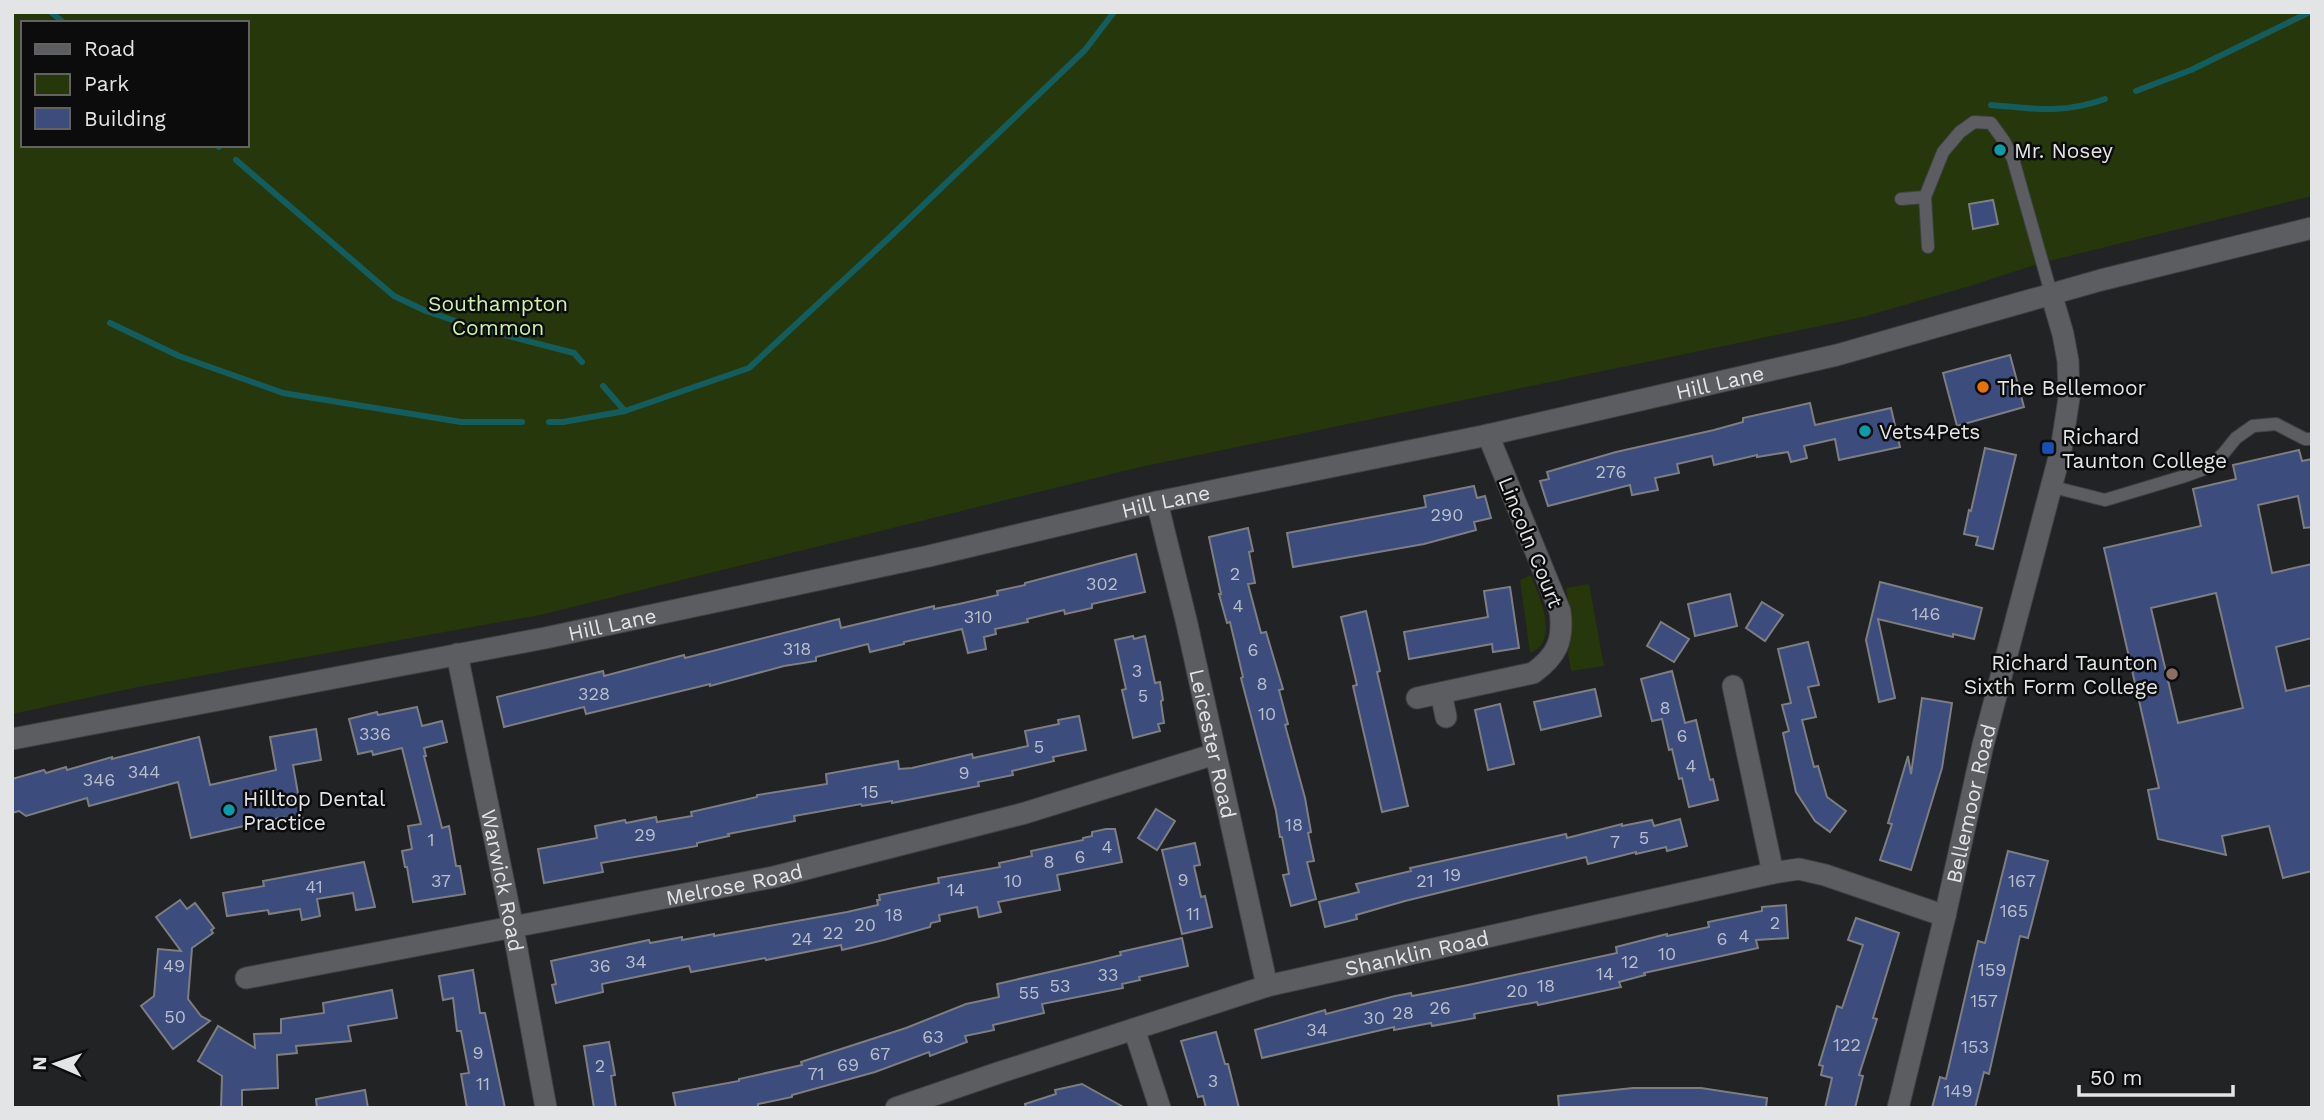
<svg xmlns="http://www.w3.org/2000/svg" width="2324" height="1120" font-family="'Work Sans',sans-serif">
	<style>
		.green { fill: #25370b; fill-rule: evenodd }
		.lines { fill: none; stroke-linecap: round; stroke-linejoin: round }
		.stream { stroke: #145d5e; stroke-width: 6 }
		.building { fill: #3b4c7d; stroke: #7d7e81; stroke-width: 2; fill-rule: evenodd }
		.service-casing { stroke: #3f4042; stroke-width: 14 }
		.minor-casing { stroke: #3f4042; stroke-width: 23 }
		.tertiary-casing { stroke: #3f4042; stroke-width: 23 }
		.service { stroke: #5c5d60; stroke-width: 12 }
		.minor { stroke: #5c5d60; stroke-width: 21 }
		.tertiary { stroke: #5c5d60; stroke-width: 21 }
		.culture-dot { fill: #0f9aa8; stroke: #0c0c0d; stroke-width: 2.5 }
		.food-dot { fill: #e8710a; stroke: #0c0c0d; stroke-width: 2.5 }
		.transit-dot { fill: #1a4fb4; stroke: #0c0c0d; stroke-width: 2.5 }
		.education-dot { fill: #8d6e63; stroke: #0c0c0d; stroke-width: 2.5 }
		.labels { text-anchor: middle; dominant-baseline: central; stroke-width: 5; stroke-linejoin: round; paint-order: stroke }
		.number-label { font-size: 18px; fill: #b9becb }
		.poi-label { font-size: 21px; fill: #e3e4e5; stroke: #0c0c0d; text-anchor: start }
		.park-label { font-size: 21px; fill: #ccf3a1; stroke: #0c0c0d }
		.street-label { font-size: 21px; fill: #e3e4e5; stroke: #0c0c0d }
	</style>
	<rect width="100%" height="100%" fill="#222325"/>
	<!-- green -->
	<g class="green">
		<path d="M12 12H2312V196L2041 263 1970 286 1863 317 1136 468 540 615 138 687 12 714ZM23 23H247V145H23Z"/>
		<path d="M1531 575C1539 596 1561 641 1530 653L1520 580Z"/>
		<polygon points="1589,584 1604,666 1571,671 1568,653 1571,625 1566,588"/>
	</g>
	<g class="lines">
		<!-- stream -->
		<g class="stream">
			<polyline points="51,12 64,23"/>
			<polyline points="2136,91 2191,70 2310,12"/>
			<path d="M1991 105C2033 109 2064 114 2105 99"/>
			<polyline points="217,145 219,147"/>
			<polyline points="236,160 394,296 426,311 473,327 574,353 582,362"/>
			<polyline points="110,323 179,356 283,393 461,422 522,422"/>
			<polyline points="603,386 625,411 749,368 891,236 1085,50 1114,12"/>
			<polyline points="549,422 563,422 625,411"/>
		</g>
	</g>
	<!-- building -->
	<g class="building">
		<polygon points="1993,200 1998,224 1973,229 1969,204"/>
		<polygon points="2010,355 2024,407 1957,426 1943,373"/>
		<polygon points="1810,403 1815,425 1891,408 1900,447 1839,460 1835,439 1804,446 1807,458 1791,462 1788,452 1757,457 1757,455 1714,465 1712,456 1677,464 1679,473 1655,478 1658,490 1632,495 1630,485 1548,506 1540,481 1549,479 1547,472 1616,452 1714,430 1743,422 1743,418"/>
		<polygon points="1985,448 2016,455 1993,549 1976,545 1978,537 1964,534 1969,510 1971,511"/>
		<path d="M2299 450 2302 461 2312 459V527L2304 528 2298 496 2258 505 2272 573 2312 564V638L2276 647 2286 691 2312 685V871L2283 878 2269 826 2222 836 2226 855 2158 839 2148 790 2159 788 2104 548 2201 526 2193 489 2236 479 2233 465ZM2216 593 2243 708 2178 723 2151 608Z"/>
		<polygon points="1474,486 1477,498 1485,496 1491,518 1474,522 1476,530 1424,544 1293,567 1287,533 1426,507 1424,496"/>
		<polygon points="1248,528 1253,551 1249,552 1255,583 1248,584 1261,633 1266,632 1283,689 1279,690 1288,724 1285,725 1305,798 1311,832 1308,833 1314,861 1307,862 1316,899 1291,906 1283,875 1289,874 1282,837 1280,837 1276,811 1241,678 1243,677 1230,622 1227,623 1219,594 1221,594 1209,537"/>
		<polygon points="1136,554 1145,592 1092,604 1092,608 1065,614 1064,610 1027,619 1028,622 995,629 996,634 984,637 986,649 968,653 962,629 904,642 904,644 870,652 868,644 816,657 816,661 784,666 710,686 710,684 586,714 584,707 504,727 497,697 603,671 604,676 684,655 685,658 839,619 841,628 934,606 934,609 959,604 998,595 997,591 1025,585 1025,583"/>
		<polygon points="1880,582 1982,608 1974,639 1953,634 1953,637 1878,619 1895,698 1879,702 1866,640"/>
		<polygon points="1510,587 1519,648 1493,652 1492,644 1409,659 1404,632 1488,617 1484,591"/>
		<polygon points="1730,594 1737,626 1695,636 1688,604"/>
		<polygon points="1762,602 1783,615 1765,641 1746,628"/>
		<polygon points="1366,611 1380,671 1377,672 1408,806 1382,812 1353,686 1357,685 1341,617"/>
		<polygon points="1661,622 1689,639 1674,662 1647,646"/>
		<polygon points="1133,636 1134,639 1145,636 1155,683 1160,682 1163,700 1161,701 1161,703 1164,723 1158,724 1160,731 1133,738 1122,690 1126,689 1115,640"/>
		<polygon points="1808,642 1819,685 1808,687 1816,717 1802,720 1814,767 1818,766 1827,797 1846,811 1830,832 1815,821 1796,792 1783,733 1789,731 1782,705 1791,703 1778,649"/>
		<polygon points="1672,671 1685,723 1696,720 1710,780 1713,779 1718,800 1689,807 1682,778 1679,779 1672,749 1669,750 1662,719 1652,721 1641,679"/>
		<polygon points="1595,689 1601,716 1541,730 1534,702"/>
		<polygon points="1922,698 1952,703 1942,768 1911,870 1880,860 1892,824 1888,823 1908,756 1911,774"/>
		<polygon points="1500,704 1514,764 1488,770 1475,710"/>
		<polygon points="417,707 422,726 442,721 447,742 424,748 426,756 424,756 442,828 449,826 456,866 460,866 465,894 413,902 407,867 405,867 402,851 412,849 408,826 421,824 402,748 373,755 372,751 358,754 349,719 377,712 378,715"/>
		<polygon points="1079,716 1086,750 1053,757 1054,761 1012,771 1013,775 978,782 979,786 892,803 892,801 862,806 861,804 794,816 795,821 728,834 729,836 697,843 697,846 601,863 603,872 544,883 538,849 597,838 595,826 625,820 626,823 656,817 657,822 692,816 691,812 757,797 757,795 827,784 826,774 898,761 899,769 912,768 972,754 973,758 1028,746 1025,731 1059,724 1058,720"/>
		<polygon points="316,729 321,760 293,765 303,822 286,826 284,817 191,838 178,782 89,806 87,798 26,816 19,811 12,813 12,779 44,770 46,773 66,767 67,770 112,757 112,759 199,737 210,785 276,770 270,737"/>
		<polygon points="1156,809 1175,821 1157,850 1138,838"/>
		<polygon points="1680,819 1687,846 1667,851 1666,847 1636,854 1636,852 1588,864 1586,857 1405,901 1356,915 1357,919 1325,927 1319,902 1359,892 1356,884 1411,871 1410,868 1433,863 1566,834 1567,838 1622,824 1622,826 1652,820 1654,826"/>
		<polygon points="1106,829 1115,829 1122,862 1057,875 1060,890 998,902 1001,912 979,917 977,907 939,915 940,921 931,923 930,927 884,940 842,950 841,945 766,960 765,958 691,972 689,966 602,984 603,992 556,1003 552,985 556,984 551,961 649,940 650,943 682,937 682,940 714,934 714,936 847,912 878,905 877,900 880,900 879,895 939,883 938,878 1000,867 999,863 1032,856 1031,851 1083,840 1083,838 1092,836 1092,832"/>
		<polygon points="1195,843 1200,865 1194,866 1201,897 1205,896 1212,927 1182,934 1162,850"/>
		<polygon points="2008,851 2048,861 2028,938 2020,936 1989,1074 1984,1072 1975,1108 1932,1108 1940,1077 1946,1079 1978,941 1985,943"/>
		<polygon points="364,862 375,907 356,910 353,893 317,899 320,916 302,920 300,909 269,914 268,910 227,916 223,893 264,886 263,881"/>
		<polygon points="180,900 187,909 195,903 214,928 211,930 213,933 192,948 188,999 201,1016 210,1021 173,1049 141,1006 154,996 158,949 181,951 156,917"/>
		<polygon points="1786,905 1788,938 1756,940 1758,948 1644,973 1645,975 1619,982 1621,987 1538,1005 1537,1002 1474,1014 1475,1018 1432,1026 1431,1023 1394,1030 1394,1027 1262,1058 1255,1030 1325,1010 1326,1014 1395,996 1411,993 1412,996 1468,985 1617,953 1616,947 1659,936 1667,934 1667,936 1709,927 1708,922 1762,911 1762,907"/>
		<polygon points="1856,918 1899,933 1873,1018 1877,1019 1859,1075 1863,1076 1855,1108 1825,1108 1832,1078 1821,1075 1823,1066 1819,1065 1837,1006 1842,1008 1863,945 1848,940"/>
		<polygon points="1182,938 1188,966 1139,977 1140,980 1122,984 1123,988 1042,1004 1044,1013 993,1025 994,1030 965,1036 967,1042 930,1056 929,1052 875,1072 792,1095 792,1097 758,1104 758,1108 676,1108 673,1093 739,1081 739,1079 802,1065 801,1062 906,1028 966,1004 999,997 997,984 1093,962 1121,955 1120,952"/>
		<polygon points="473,970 480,1013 485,1013 505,1108 467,1108 461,1074 469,1073 461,1031 457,1031 453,998 443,1000 439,976"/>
		<polygon points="392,990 397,1018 348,1026 351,1041 296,1046 297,1053 277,1055 278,1088 242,1090 242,1108 221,1108 222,1076 198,1061 218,1026 255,1048 254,1034 281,1033 281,1019 324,1013 323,1003"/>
		<polygon points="1216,1032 1225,1064 1228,1064 1239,1108 1206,1108 1203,1096 1198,1097 1181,1041"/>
		<polygon points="609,1042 615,1075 611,1076 616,1108 594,1108 584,1046"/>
		<polygon points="1082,1084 1125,1108 1026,1108 1025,1104 1056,1094 1055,1090"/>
		<polygon points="1633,1088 1701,1088 1767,1098 1766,1108 1559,1108 1558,1096"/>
		<polygon points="365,1090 368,1108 317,1108 316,1099"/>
	</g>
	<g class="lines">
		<defs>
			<g id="service">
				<polyline points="1901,199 1925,197"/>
				<polyline points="1928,247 1925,197 1943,152 1960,132 1974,122 1991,123 2004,141 2013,159 2051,293"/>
				<polyline points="2053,487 2105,500 2185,476 2207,468 2223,454 2236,438 2253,426 2276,424 2305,439 2312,439"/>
			</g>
			<g id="minor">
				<path id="s1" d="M1157 502 1187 624 1267 986"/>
				<path id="s2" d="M457 654 513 928 546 1108"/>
				<polyline points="1733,686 1773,873"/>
				<polyline points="1441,693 1446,717"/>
				<path d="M1417 698 1533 673C1557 656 1564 640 1560 611L1488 435"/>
				<path id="s3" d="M246 978 774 877 1025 813 1215 754"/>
				<polyline points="1134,1029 1160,1108"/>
				<path id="s4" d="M896 1108 998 1073 1267 986 1773 873 1799 869 1825 875 1945 916"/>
				<path id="s5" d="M1898 1108 1945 916 1983 745 2061 450 2069 398 2068 361 2063 334 2051 293"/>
			</g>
			<g id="tertiary">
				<path id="s6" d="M12 739 545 638 929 556 1157 502 1488 435 1837 355 2101 280 2312 228"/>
			</g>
		</defs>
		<!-- service casing -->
		<use href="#service" class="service-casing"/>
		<!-- minor casing -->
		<use href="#minor" class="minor-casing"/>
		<!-- tertiary casing -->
		<use href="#tertiary" class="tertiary-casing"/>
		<!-- service -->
		<use href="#service" class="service"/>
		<!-- minor -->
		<use href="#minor" class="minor"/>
		<!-- tertiary -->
		<use href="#tertiary" class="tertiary"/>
	</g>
	<!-- markers -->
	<g class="culture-dot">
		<circle cx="2000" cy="150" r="7"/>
		<circle cx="1865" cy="431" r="7"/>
		<circle cx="229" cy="810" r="7"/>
	</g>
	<circle class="food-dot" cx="1983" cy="387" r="7"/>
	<rect class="transit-dot" x="2041" y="441" width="14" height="14" rx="3.5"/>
	<circle class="education-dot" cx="2172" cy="674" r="7"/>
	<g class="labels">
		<!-- number labels -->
		<g class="number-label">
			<text x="1611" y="471">276</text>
			<text x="1447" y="514">290</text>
			<text x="1235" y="573">2</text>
			<text x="1102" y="583">302</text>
			<text x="1238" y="605">4</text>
			<text x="1926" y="613">146</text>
			<text x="978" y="616">310</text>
			<text x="797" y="648">318</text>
			<text x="1253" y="649">6</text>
			<text x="1137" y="670">3</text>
			<text x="1262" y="683">8</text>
			<text x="594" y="693">328</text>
			<text x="1143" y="695">5</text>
			<text x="1665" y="707">8</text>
			<text x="1267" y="713">10</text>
			<text x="375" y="733">336</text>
			<text x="1682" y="735">6</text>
			<text x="1039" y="746">5</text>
			<text x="1691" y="765">4</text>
			<text x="144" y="771">344</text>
			<text x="964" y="772">9</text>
			<text x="99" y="779">346</text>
			<text x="870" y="791">15</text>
			<text x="1294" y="824">18</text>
			<text x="645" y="834">29</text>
			<text x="1644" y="837">5</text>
			<text x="431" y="839">1</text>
			<text x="1615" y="841">7</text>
			<text x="1107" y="846">4</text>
			<text x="1080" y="856">6</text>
			<text x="1049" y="861">8</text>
			<text x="1452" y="874">19</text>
			<text x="1183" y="879">9</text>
			<text x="441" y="880">37</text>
			<text x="1013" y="880">10</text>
			<text x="1425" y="880">21</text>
			<text x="2022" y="880">167</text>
			<text x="314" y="886">41</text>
			<text x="956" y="889">14</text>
			<text x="2014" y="910">165</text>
			<text x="1193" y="913">11</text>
			<text x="894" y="914">18</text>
			<text x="1775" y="922">2</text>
			<text x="865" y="924">20</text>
			<text x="833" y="932">22</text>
			<text x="1744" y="935">4</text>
			<text x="802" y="938">24</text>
			<text x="1722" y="938">6</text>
			<text x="1667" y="953">10</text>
			<text x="636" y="961">34</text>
			<text x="1630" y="961">12</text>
			<text x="174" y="965">49</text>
			<text x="600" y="965">36</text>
			<text x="1992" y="969">159</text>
			<text x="1605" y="973">14</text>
			<text x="1108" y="974">33</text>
			<text x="1060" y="985">53</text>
			<text x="1546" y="985">18</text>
			<text x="1517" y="990">20</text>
			<text x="1029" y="992">55</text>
			<text x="1984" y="1000">157</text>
			<text x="1440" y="1007">26</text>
			<text x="1403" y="1012">28</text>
			<text x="175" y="1016">50</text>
			<text x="1374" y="1017">30</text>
			<text x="1317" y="1029">34</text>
			<text x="933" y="1036">63</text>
			<text x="1847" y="1044">122</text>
			<text x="1975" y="1046">153</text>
			<text x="478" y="1052">9</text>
			<text x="880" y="1053">67</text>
			<text x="848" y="1064">69</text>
			<text x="600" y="1065">2</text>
			<text x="816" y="1073">71</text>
			<text x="1213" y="1080">3</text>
			<text x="483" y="1083">11</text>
			<text x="1958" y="1090">149</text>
		</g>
		<!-- poi labels -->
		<g class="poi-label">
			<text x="2014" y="150">Mr. Nosey</text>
			<text x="1997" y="387">The Bellemoor</text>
			<text x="1879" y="431">Vets4Pets</text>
			<text x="2062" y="436">Richard<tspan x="2062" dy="24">Taunton College</tspan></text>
			<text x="2158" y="662" text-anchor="end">Richard Taunton<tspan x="2158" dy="24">Sixth Form College</tspan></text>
			<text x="243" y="798">Hilltop Dental<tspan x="243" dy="24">Practice</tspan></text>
		</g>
		<!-- park labels -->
		<g class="park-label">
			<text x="498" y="303">Southampton<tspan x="498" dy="24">Common</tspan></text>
		</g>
		<!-- street labels -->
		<g class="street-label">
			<text stroke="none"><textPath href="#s6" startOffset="1745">Hill Lane</textPath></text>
			<text stroke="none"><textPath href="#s6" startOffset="1178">Hill Lane</textPath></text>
			<text transform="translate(1531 542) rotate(68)">Lincoln Court</text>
			<text stroke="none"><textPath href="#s6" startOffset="611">Hill Lane</textPath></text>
			<text stroke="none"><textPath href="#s1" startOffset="248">Leicester Road</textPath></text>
			<text stroke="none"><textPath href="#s5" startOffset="313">Bellemoor Road</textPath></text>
			<text stroke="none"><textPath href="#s2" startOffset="231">Warwick Road</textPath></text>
			<text stroke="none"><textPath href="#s3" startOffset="497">Melrose Road</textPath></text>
			<text stroke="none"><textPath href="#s4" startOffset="544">Shanklin Road</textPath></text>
		</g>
	</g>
	<!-- border -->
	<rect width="2324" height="1120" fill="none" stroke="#e3e4e5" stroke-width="28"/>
	<!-- legend -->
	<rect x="21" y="21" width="228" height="126" fill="#0c0c0d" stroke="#626263" stroke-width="2"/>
	<rect x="35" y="44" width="35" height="10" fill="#5c5d60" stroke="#626263" stroke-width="2"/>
	<text x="84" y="56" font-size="21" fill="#e3e4e5">Road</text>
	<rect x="35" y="74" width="35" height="21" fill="#25370b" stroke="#626263" stroke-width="2"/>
	<text x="84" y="91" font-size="21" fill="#e3e4e5">Park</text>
	<rect x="35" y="108" width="35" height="21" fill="#3b4c7d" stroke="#626263" stroke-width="2"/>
	<text x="84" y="126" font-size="21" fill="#e3e4e5">Building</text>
	<!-- north arrow -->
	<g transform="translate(56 1064) rotate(272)" stroke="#0c0c0d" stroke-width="5" paint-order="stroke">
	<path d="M0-5L12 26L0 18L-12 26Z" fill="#e3e4e5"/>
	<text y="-10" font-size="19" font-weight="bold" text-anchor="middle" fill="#e3e4e5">N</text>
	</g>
	<!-- scale -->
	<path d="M2079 1085v10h154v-10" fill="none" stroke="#e3e4e5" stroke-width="3.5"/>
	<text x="2090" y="1085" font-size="21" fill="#e3e4e5" stroke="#0c0c0d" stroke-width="5" paint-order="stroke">50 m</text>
</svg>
